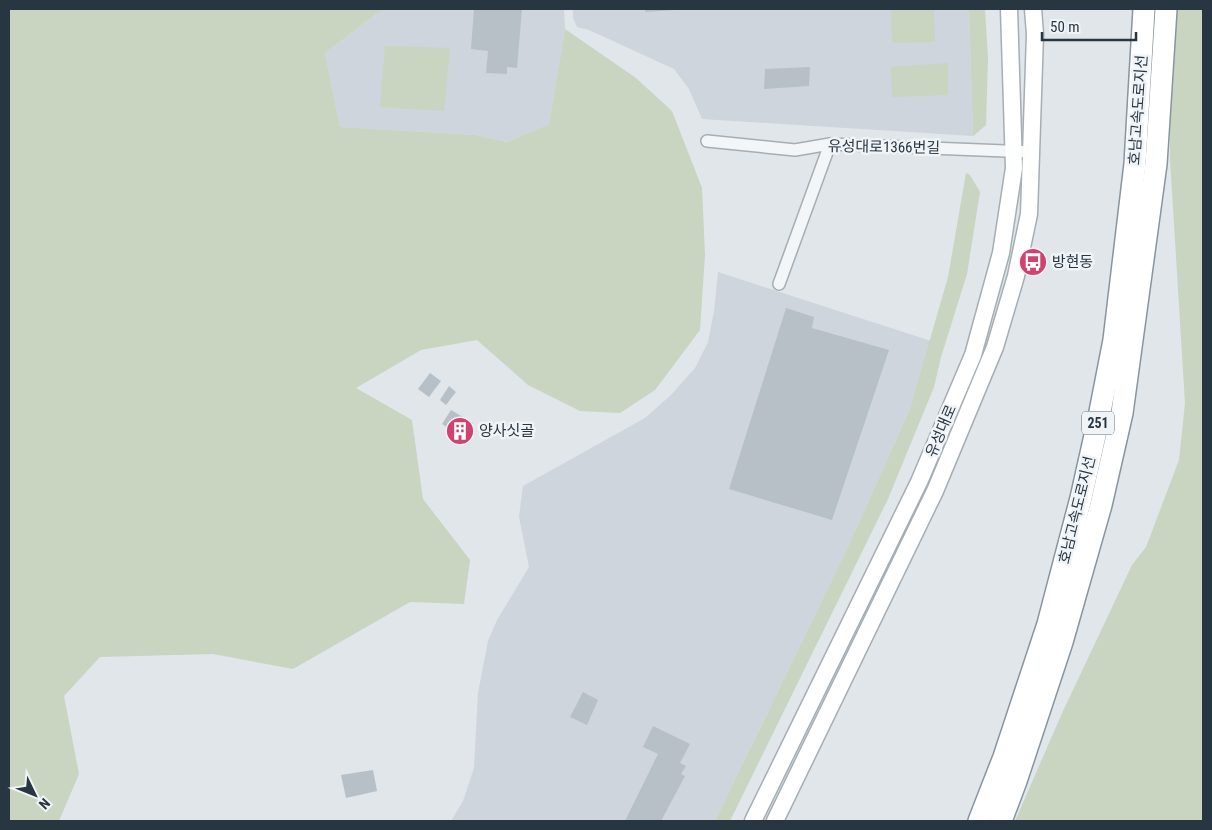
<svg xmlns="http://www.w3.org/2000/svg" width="1212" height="830" font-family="'Roboto Condensed','Noto Sans KR',sans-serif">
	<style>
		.built { fill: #ced5dc }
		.green { fill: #c9d4c1 }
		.building { fill: #b7c0c7 }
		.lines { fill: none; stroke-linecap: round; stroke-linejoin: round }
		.street-casing { stroke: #a5aeb4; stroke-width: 14 }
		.secondary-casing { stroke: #a5aeb4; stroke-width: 19 }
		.highway-casing { stroke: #8795a1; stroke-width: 24 }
		.street { stroke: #f3f6f8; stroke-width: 11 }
		.secondary { stroke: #fff; stroke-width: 16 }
		.highway { stroke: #fff; stroke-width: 21 }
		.labels { text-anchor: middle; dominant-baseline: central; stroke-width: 5; stroke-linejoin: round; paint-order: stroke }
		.shield { fill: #f0f4f7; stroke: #646f78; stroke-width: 1 }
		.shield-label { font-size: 14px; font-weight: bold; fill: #283642 }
		.street-label { font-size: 15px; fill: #283642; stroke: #f0f4f7 }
		.poi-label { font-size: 15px; fill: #283642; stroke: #f0f4f7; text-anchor: start }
	</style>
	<rect width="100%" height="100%" fill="#e0e6ea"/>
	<!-- built -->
	<g class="built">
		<polygon points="383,9 564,9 565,29 549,124 507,142 476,135 340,127 325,53"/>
		<polygon points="573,9 969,9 973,136 702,119 689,89 674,69 589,30 577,27 573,18"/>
		<polygon points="718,272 931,341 910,409 846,551 715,821 451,821 463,801 474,768 478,693 488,641 497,620 529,567 519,517 523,486 645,418 671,395 695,368 708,342 714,311"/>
	</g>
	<!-- green -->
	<g class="green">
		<polygon points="9,9 383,9 325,53 340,127 476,135 507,142 549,124 565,29 636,78 672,111 702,188 705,255 700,330 655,390 620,413 580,411 528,385 477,340 421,350 356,388 412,420 423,499 470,560 464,604 410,602 293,669 213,654 100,657 64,696 79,774 59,821 9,821"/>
		<polygon points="891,9 934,9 935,42 892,43"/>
		<polygon points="969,9 985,9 988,58 986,125 973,136"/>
		<polygon points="1177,9 1203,9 1203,821 1015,821 1063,711 1132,565 1146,547 1179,460 1185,403 1170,159 1170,122"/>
		<polygon points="385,46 450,48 444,111 380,107"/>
		<polygon points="948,63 948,95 892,97 891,67"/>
		<polygon points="966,173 970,175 980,192 967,274 941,357 934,387 888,499 730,821 715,821 846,551 910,409 948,277"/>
	</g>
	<!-- building -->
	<g class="building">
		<polygon points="474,9 522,9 517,68 507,67 507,74 486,73 488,51 471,49"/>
		<polygon points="645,9 675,9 675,10 645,12"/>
		<polygon points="810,67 809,86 764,89 765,69"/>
		<polygon points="786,308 814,317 812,328 889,350 832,520 729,489"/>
		<polygon points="430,373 441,381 429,397 418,389"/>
		<polygon points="449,386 456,392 446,405 440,400"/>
		<polygon points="451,410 473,423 464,438 442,424"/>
		<polygon points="583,692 598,700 587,725 570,717"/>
		<polygon points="653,726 690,744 680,763 686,766 681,774 685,776 661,821 625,821 658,754 643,747"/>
		<polygon points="373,770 377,791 346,798 341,775"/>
	</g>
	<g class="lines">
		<defs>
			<g id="street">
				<polyline points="707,141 795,150 830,144 1032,152"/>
				<polyline points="779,284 830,144"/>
			</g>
			<g id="secondary">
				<polyline points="753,821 919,482 973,355 1001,253 1014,168 1009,9"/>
				<polyline points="775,821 935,491 995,347 1016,276 1029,214 1035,34 1033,9"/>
			</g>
			<g id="highway">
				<polyline points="979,821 1004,757 1048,624 1081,498 1098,422 1114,340 1135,164 1144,9"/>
				<polyline points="1001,821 1016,781 1062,642 1101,505 1122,413 1156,164 1166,9"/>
			</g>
		</defs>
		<!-- street casing -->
		<use href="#street" class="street-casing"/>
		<!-- secondary casing -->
		<use href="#secondary" class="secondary-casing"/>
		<!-- highway casing -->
		<use href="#highway" class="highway-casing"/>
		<!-- street -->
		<use href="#street" class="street"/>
		<!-- secondary -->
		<use href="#secondary" class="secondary"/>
		<!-- highway -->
		<use href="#highway" class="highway"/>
	</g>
	<!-- icons -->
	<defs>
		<symbol id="bus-disc" viewBox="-11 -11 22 22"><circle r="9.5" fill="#d2426e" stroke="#f0f4f7"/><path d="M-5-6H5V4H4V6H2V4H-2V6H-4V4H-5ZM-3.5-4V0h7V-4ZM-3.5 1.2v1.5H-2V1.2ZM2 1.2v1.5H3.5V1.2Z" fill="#fff"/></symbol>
		<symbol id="building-disc" viewBox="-11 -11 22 22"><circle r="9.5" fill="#d2426e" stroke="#f0f4f7"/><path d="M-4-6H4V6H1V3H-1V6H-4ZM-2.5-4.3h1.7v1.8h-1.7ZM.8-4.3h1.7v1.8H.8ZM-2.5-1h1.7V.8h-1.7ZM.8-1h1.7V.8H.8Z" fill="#fff"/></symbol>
	</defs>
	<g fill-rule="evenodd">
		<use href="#bus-disc" x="1017" y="246" width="32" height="32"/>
		<use href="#building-disc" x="444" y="415" width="32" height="32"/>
	</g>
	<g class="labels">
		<!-- shield labels -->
		<rect class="shield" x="1082" y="411.5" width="32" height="23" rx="4"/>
		<g class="shield-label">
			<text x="1098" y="423">251</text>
		</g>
		<!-- street labels -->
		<g class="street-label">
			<text transform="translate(1138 110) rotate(-86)">호남고속도로지선</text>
			<text transform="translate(884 147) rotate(1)">유성대로1366번길</text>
			<text transform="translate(941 431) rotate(-67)">유성대로</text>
			<text transform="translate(1077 510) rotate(-76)">호남고속도로지선</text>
		</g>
		<!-- poi labels -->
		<g class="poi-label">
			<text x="1052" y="262">방현동</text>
			<text x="479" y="431">양사싯골</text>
		</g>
	</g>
	<!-- border -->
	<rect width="1212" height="830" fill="none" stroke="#283642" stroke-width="20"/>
	<!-- north arrow -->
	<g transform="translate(35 795) rotate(133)" stroke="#f0f4f7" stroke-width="4" paint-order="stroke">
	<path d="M0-4L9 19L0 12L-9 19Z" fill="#283642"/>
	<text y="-8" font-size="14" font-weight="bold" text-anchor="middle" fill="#283642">N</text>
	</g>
	<!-- scale -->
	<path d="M1042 32v8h94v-8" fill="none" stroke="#283642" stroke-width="2.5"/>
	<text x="1050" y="32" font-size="15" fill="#283642" stroke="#f0f4f7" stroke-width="4" paint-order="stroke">50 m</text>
</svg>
